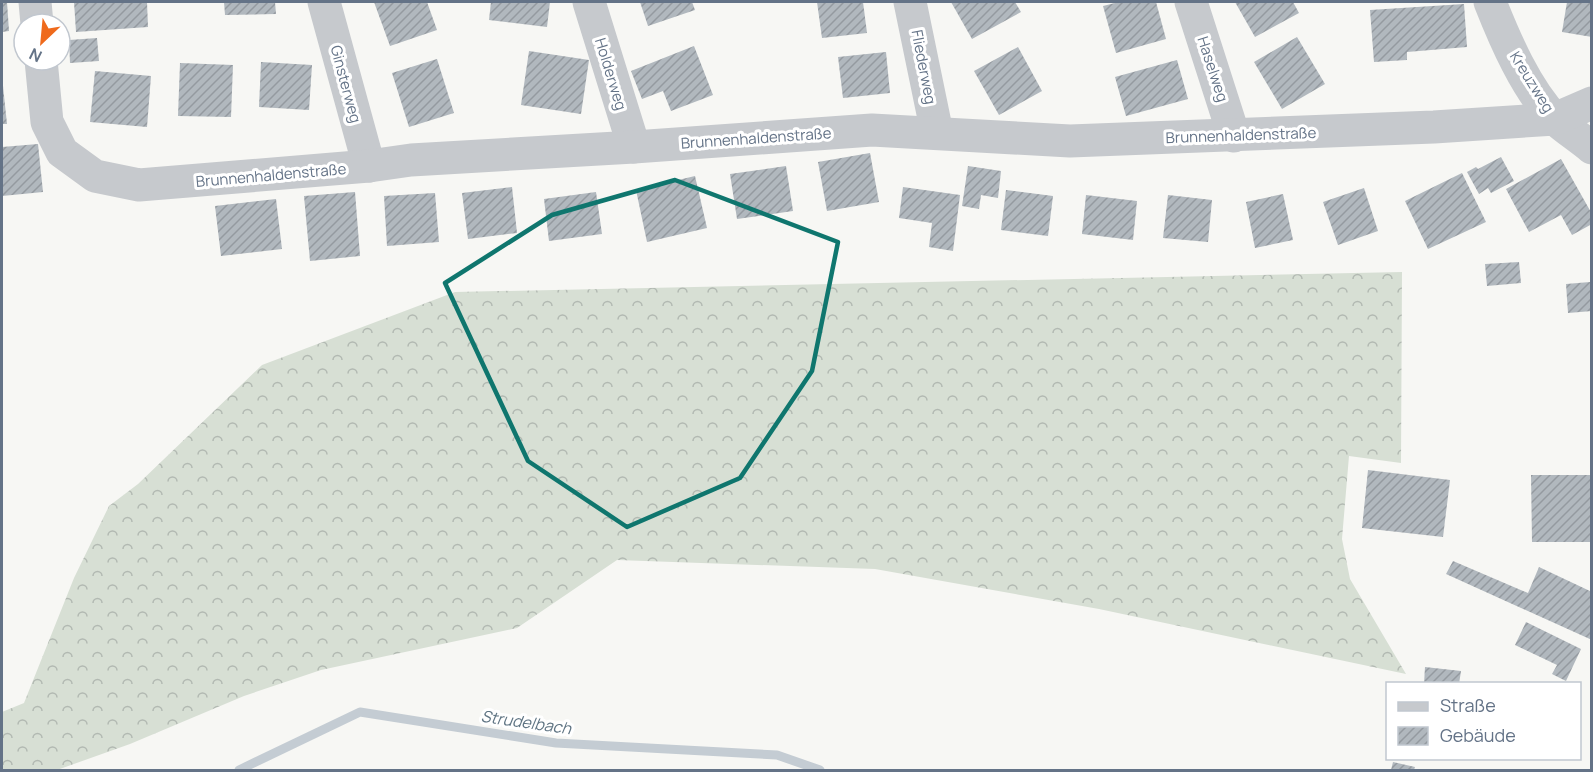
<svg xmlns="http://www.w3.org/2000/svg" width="1593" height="772" font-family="Manrope,sans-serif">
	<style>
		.forest { fill: url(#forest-crowns) }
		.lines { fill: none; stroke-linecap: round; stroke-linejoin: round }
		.stream { stroke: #c4ccd3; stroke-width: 9 }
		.building { fill: url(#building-hatch) }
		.minor { stroke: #c6c9cd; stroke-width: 33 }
		.marked { fill: none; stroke: #0f766e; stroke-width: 4.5; stroke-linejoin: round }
		.labels { text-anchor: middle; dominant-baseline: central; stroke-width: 6; stroke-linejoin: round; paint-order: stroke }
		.street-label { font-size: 15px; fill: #647387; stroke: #fff }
		.water-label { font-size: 16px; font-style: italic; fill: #5f7483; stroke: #fff }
	</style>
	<defs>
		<pattern id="forest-crowns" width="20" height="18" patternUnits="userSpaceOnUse" patternTransform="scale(1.5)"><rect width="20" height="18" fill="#d7dfd4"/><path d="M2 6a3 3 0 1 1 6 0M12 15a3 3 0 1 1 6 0" fill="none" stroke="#b2b9b2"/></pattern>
		<pattern id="building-hatch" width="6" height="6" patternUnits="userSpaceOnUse" patternTransform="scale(1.5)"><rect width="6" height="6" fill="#b1b8be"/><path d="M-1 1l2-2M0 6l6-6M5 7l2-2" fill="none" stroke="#949aa0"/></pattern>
	</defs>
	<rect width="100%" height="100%" fill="#f7f7f4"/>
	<!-- forest -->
	<polygon class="forest" points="1402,272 1401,463 1349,456 1342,539 1350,579 1406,674 1099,609 875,569 617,560 517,628 321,670 244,696 130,744 57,770 2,770 2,712 24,703 74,578 109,506 138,484 262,365 455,292"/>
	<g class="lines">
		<!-- stream -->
		<polyline class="stream" points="239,770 360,712 556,743 777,755 820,770"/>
	</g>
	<!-- building -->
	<g class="building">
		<polygon points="2,2 7,2 9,31 2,32"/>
		<polygon points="74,2 147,2 148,27 76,32"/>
		<polygon points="224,2 275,2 276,14 225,15"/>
		<polygon points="374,2 427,2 437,30 390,46"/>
		<polygon points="491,2 550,2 547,27 489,20"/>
		<polygon points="640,2 692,2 695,10 648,26"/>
		<polygon points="817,2 863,2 867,33 822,38"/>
		<polygon points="951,2 1015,2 1021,12 972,39"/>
		<polygon points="1119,2 1156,2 1166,39 1116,53 1103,6"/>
		<polygon points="1235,2 1293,2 1299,13 1255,37"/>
		<polygon points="1567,2 1592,2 1592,37 1562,32"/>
		<polygon points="1464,4 1467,47 1407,52 1407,60 1374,62 1370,10"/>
		<polygon points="1297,37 1325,84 1282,109 1254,62"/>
		<polygon points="97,38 99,61 70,63 69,40"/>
		<polygon points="694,46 713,95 671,111 663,91 642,99 631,71"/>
		<polygon points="1018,47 1042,91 999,115 974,71"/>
		<polygon points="529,51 589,60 581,114 521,105"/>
		<polygon points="886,52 890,93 843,98 838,57"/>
		<polygon points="437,59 454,113 409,127 392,73"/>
		<polygon points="1177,60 1188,99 1126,116 1115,77"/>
		<polygon points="261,62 312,65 309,110 259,107"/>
		<polygon points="180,63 233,65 231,117 178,116"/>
		<polygon points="95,71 151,76 147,127 90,122"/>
		<polygon points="2,86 3,86 7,124 2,124"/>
		<polygon points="38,144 43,192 2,196 2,147"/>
		<polygon points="870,153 879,202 827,211 818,162"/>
		<polygon points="1501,157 1514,181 1491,193 1488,188 1479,194 1467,172 1476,167 1478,169"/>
		<polygon points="1561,159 1592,214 1592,224 1572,235 1561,215 1529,232 1506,189"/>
		<polygon points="786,166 793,211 737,219 730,174"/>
		<polygon points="968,166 1001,171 998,198 981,195 979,209 962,206"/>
		<polygon points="1462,173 1486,222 1428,249 1405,201"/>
		<polygon points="695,176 707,228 647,242 636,190"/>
		<polygon points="512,187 517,233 468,239 462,193"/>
		<polygon points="903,187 960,195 953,251 929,247 932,223 899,218"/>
		<polygon points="1364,188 1378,231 1338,245 1323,202"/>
		<polygon points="1006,190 1053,196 1048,236 1001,230"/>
		<polygon points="355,192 360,256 310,261 304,196"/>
		<polygon points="596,192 602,234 549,241 544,199"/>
		<polygon points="435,193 439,242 387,246 384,196"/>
		<polygon points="1283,194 1293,240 1255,248 1246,202"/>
		<polygon points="1086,195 1137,201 1133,240 1082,234"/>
		<polygon points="1168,195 1212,200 1208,242 1163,238"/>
		<polygon points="276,199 282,249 221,256 215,206"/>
		<polygon points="1519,262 1521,283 1487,286 1485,264"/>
		<polygon points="1590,282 1592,311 1568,313 1566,284"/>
		<polygon points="1368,470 1450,480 1443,537 1362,528"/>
		<polygon points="1531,475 1592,475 1592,542 1532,542"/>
		<polygon points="1453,561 1528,593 1539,567 1592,592 1592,640 1446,574"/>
		<polygon points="1526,622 1581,649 1566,681 1552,674 1557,665 1515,645"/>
		<polygon points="1425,667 1461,671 1459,684 1424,684"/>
		<polygon points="1393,762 1415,767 1414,770 1391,770"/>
	</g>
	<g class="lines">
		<!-- minor -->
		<g class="minor">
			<polyline points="35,2 37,24"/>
			<polyline points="324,2 369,166"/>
			<polyline points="589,2 634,147"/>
			<polyline points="910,2 937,133"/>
			<polyline points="1191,2 1234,136"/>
			<path d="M1490 2C1505 40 1526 89 1555 119 1566 129 1580 138 1592 148"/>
			<polyline points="41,60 47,122 62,152 95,176 139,185 369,166 411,160 634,147 872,130 1070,141 1434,127 1555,119 1592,103"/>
		</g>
	</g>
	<!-- marked area -->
	<path class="marked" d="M675 180 838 242 812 371 740 478 627 527 528 461 445 283 552 215Z"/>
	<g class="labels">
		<!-- street labels -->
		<g class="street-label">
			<text transform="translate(924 67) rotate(79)">Fliederweg</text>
			<text transform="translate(1213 69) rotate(72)">Haselweg</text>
			<text transform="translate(611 74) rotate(73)">Holderweg</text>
			<text transform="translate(1532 82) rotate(58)">Kreuzweg</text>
			<text transform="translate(346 84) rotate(75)">Ginsterweg</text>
			<text transform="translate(1241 135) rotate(-2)">Brunnenhaldenstraße</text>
			<text transform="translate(756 138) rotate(-4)">Brunnenhaldenstraße</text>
			<text transform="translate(271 175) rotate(-5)">Brunnenhaldenstraße</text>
		</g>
		<!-- water labels -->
		<g class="water-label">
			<text transform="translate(526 722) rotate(8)">Strudelbach</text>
		</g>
	</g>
	<!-- border -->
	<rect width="1593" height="772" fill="none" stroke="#647387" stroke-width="6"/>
	<!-- legend -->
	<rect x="1386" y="682" width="195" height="78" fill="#ffffff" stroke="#c1c7cf" stroke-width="1.5"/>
	<rect x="1398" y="702" width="30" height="9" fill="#c6c9cd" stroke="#c1c7cf" stroke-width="1.5"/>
	<text x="1440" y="712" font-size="18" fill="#647387">Straße</text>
	<rect x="1398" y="727" width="30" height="18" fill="url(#building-hatch)" stroke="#c1c7cf" stroke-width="1.5"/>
	<text x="1440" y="742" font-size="18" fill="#647387">Gebäude</text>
	<!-- north arrow -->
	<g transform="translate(42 42) rotate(206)"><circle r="28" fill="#ffffff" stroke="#c1c7cf" stroke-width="1.5"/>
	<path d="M0-4.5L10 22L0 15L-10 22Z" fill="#ef6a1c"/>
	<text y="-9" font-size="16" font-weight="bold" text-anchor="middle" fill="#647387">N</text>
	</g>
</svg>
